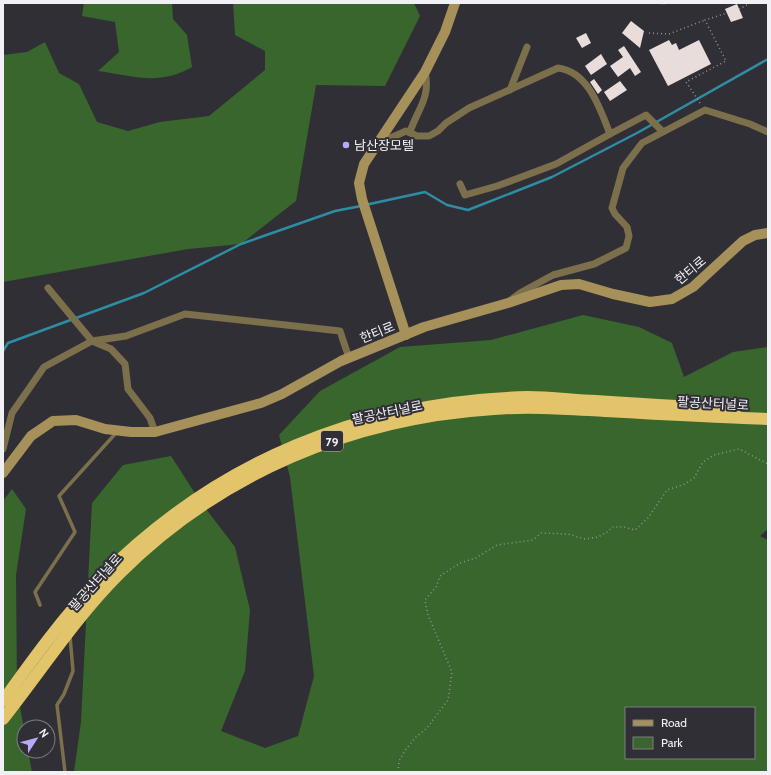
<svg xmlns="http://www.w3.org/2000/svg" width="771" height="775" font-family="Cabin,'Noto Sans KR',sans-serif">
	<style>
		.green { fill: #39662d; fill-rule: evenodd }
		.lines { fill: none; stroke-linecap: round; stroke-linejoin: round }
		.stream { stroke: #2e8da4; stroke-width: 2.5 }
		.building { fill: #e9dddc }
		.path { stroke: #949298; stroke-width: 1.5; stroke-dasharray: 1 3; stroke-linecap: butt }
		.lane { stroke: #7b6f4c; stroke-width: 3.5 }
		.street { stroke: #7b6f4c; stroke-width: 7 }
		.secondary { stroke: #a59159; stroke-width: 10 }
		.highway { stroke: #e2c46a; stroke-width: 12 }
		.poi-dot { fill: #b6abf8; stroke: #312f36; stroke-width: 1.5 }
		.labels { text-anchor: middle; dominant-baseline: central; stroke-width: 4; stroke-linejoin: round; paint-order: stroke }
		.shield { fill: #312f36; stroke: #b7b6bc; stroke-width: 1 }
		.shield-label { font-size: 12px; font-weight: bold; fill: #f1f0f5 }
		.poi-label { font-size: 13px; fill: #f1f0f5; stroke: #312f36; text-anchor: start }
		.street-label { font-size: 13px; fill: #f1f0f5; stroke: #312f36 }
	</style>
	<rect width="100%" height="100%" fill="#312f36"/>
	<!-- green -->
	<g class="green">
		<path d="M84 3H172L173 19 187 35 192 67C159 86 134 76 98 71L119 52 115 22 82 16Z"/>
		<polygon points="233,3 414,3 420,16 385,86 316,85 296,201 241,244 188,249 3,282 3,55 27,52 45,42 59,73 79,84 97,122 128,131 160,122 209,116 265,70 265,51 235,35"/>
		<path d="M583 315 639 327 672 343 684 377 733 352 768 347V529L760 536 768 540V772H74L81 722 92 503 123 465 171 456 200 501 235 547 250 610 245 671 221 731 265 748 298 736 314 676 290 477 279 435 320 391 400 347 491 340ZM626 708H754V758H626Z"/>
		<polygon points="12,489 26,509 16,575 17,691 24,729 24,751 28,751 32,772 3,772 3,501"/>
	</g>
	<g class="lines">
		<!-- stream -->
		<g class="stream">
			<polyline points="661,3 665,3"/>
			<polyline points="365,205 425,192 447,205 468,210 552,177 637,133 768,59"/>
			<polyline points="3,351 8,343 144,293 241,244 335,211 361,206"/>
		</g>
	</g>
	<!-- building -->
	<g class="building">
		<polygon points="737,4 743,18 731,22 725,9"/>
		<polygon points="631,21 644,31 640,48 622,33"/>
		<polygon points="586,33 591,43 582,48 576,38"/>
		<polygon points="669,40 672,45 676,43 679,50 699,40 711,64 668,86 649,50"/>
		<polygon points="624,46 641,72 635,76 630,68 618,77 610,66 623,57 618,50"/>
		<polygon points="601,54 607,64 591,75 585,66"/>
		<polygon points="594,79 602,90 598,94 590,82"/>
		<polygon points="620,81 627,90 610,101 604,92"/>
	</g>
	<g class="lines">
		<!-- path -->
		<g class="path">
			<polyline points="739,9 751,3"/>
			<polyline points="649,33 669,34 705,20"/>
			<polyline points="700,103 686,82 726,61 705,20 727,13"/>
			<polyline points="398,772 399,761 406,749 416,737 427,728 448,700 452,672 428,615 425,600 436,587 440,576 460,563 476,558 497,545 533,540 541,533 568,534 585,539 598,537 609,531 612,527 624,527 635,530 648,518 667,490 685,484 694,478 703,462 714,455 739,449 768,464"/>
		</g>
		<!-- lane -->
		<g class="lane">
			<polyline points="40,605 35,592 75,532 59,496 116,433"/>
			<polyline points="65,772 57,705 64,694 73,671 70,636"/>
		</g>
		<!-- street -->
		<g class="street">
			<polyline points="510,90 527,47"/>
			<path d="M410 132C417 110 431 98 425 72"/>
			<path d="M377 144 406 131 417 136H429L438 131 446 123 469 108 558 68C589 72 600 109 610 134L646 115 662 131"/>
			<polyline points="460,184 465,195 497,186 556,164 610,134"/>
			<polyline points="48,288 92,341 111,349 125,364 128,389 150,418 155,432"/>
			<polyline points="512,299 520,293 553,275 594,264 626,248 629,236 627,227 615,214 612,208 623,168 642,143 705,110 750,124 768,132"/>
			<polyline points="3,449 12,413 44,367 92,341 126,336 185,314 340,331 349,358"/>
		</g>
		<!-- secondary -->
		<g class="secondary">
			<polyline points="406,335 362,199 359,183 364,164 425,72 445,32 455,3"/>
			<polyline points="3,473 31,436 53,421 76,420 105,429 131,432 155,432 261,403 282,394 341,361 424,327 508,303 561,285 579,284 613,294 650,302 672,299 693,287 743,241 755,235 768,233"/>
		</g>
		<!-- highway -->
		<g class="highway">
			<path d="M3 701C33 659 64 616 100 579 216 461 364 401 528 397 550 397 573 400 596 401 642 404 688 407 735 409"/>
			<path d="M3 719C41 671 75 618 119 574 220 473 352 418 494 409 531 406 568 409 605 411 659 414 714 417 768 419"/>
		</g>
	</g>
	<!-- markers -->
	<circle class="poi-dot" cx="346" cy="145" r="4"/>
	<g class="labels">
		<!-- shield labels -->
		<rect class="shield" x="321" y="431" width="22" height="20" rx="3"/>
		<g class="shield-label">
			<text x="332" y="441">79</text>
		</g>
		<!-- poi labels -->
		<g class="poi-label">
			<text x="354" y="145">남산장모텔</text>
		</g>
		<!-- street labels -->
		<g class="street-label">
			<text transform="translate(690 270) rotate(-40)">한티로</text>
			<text transform="translate(377 332) rotate(-22)">한티로</text>
			<text transform="translate(713 403) rotate(3)">팔공산터널로</text>
			<text transform="translate(387 412) rotate(-12)">팔공산터널로</text>
			<text transform="translate(95 582) rotate(-48)">팔공산터널로</text>
		</g>
	</g>
	<!-- border -->
	<rect width="771" height="775" fill="none" stroke="#f1f0f5" stroke-width="8"/>
	<!-- legend -->
	<rect x="625" y="707" width="130" height="52" fill="#312f36" stroke="#7e7c82"/>
	<rect x="633" y="720" width="20" height="6" fill="#a59159" stroke="#7e7c82"/>
	<text x="661" y="727" font-size="12" fill="#f1f0f5">Road</text>
	<rect x="633" y="737" width="20" height="12" fill="#39662d" stroke="#7e7c82"/>
	<text x="661" y="747" font-size="12" fill="#f1f0f5">Park</text>
	<!-- north arrow -->
	<g transform="translate(36 739) rotate(54)"><circle r="19" fill="#312f36" stroke="#7e7c82"/>
	<path d="M0-3L7 15L0 10L-7 15Z" fill="#b6abf8"/>
	<text y="-6" font-size="11" font-weight="bold" text-anchor="middle" fill="#f1f0f5">N</text>
	</g>
</svg>
